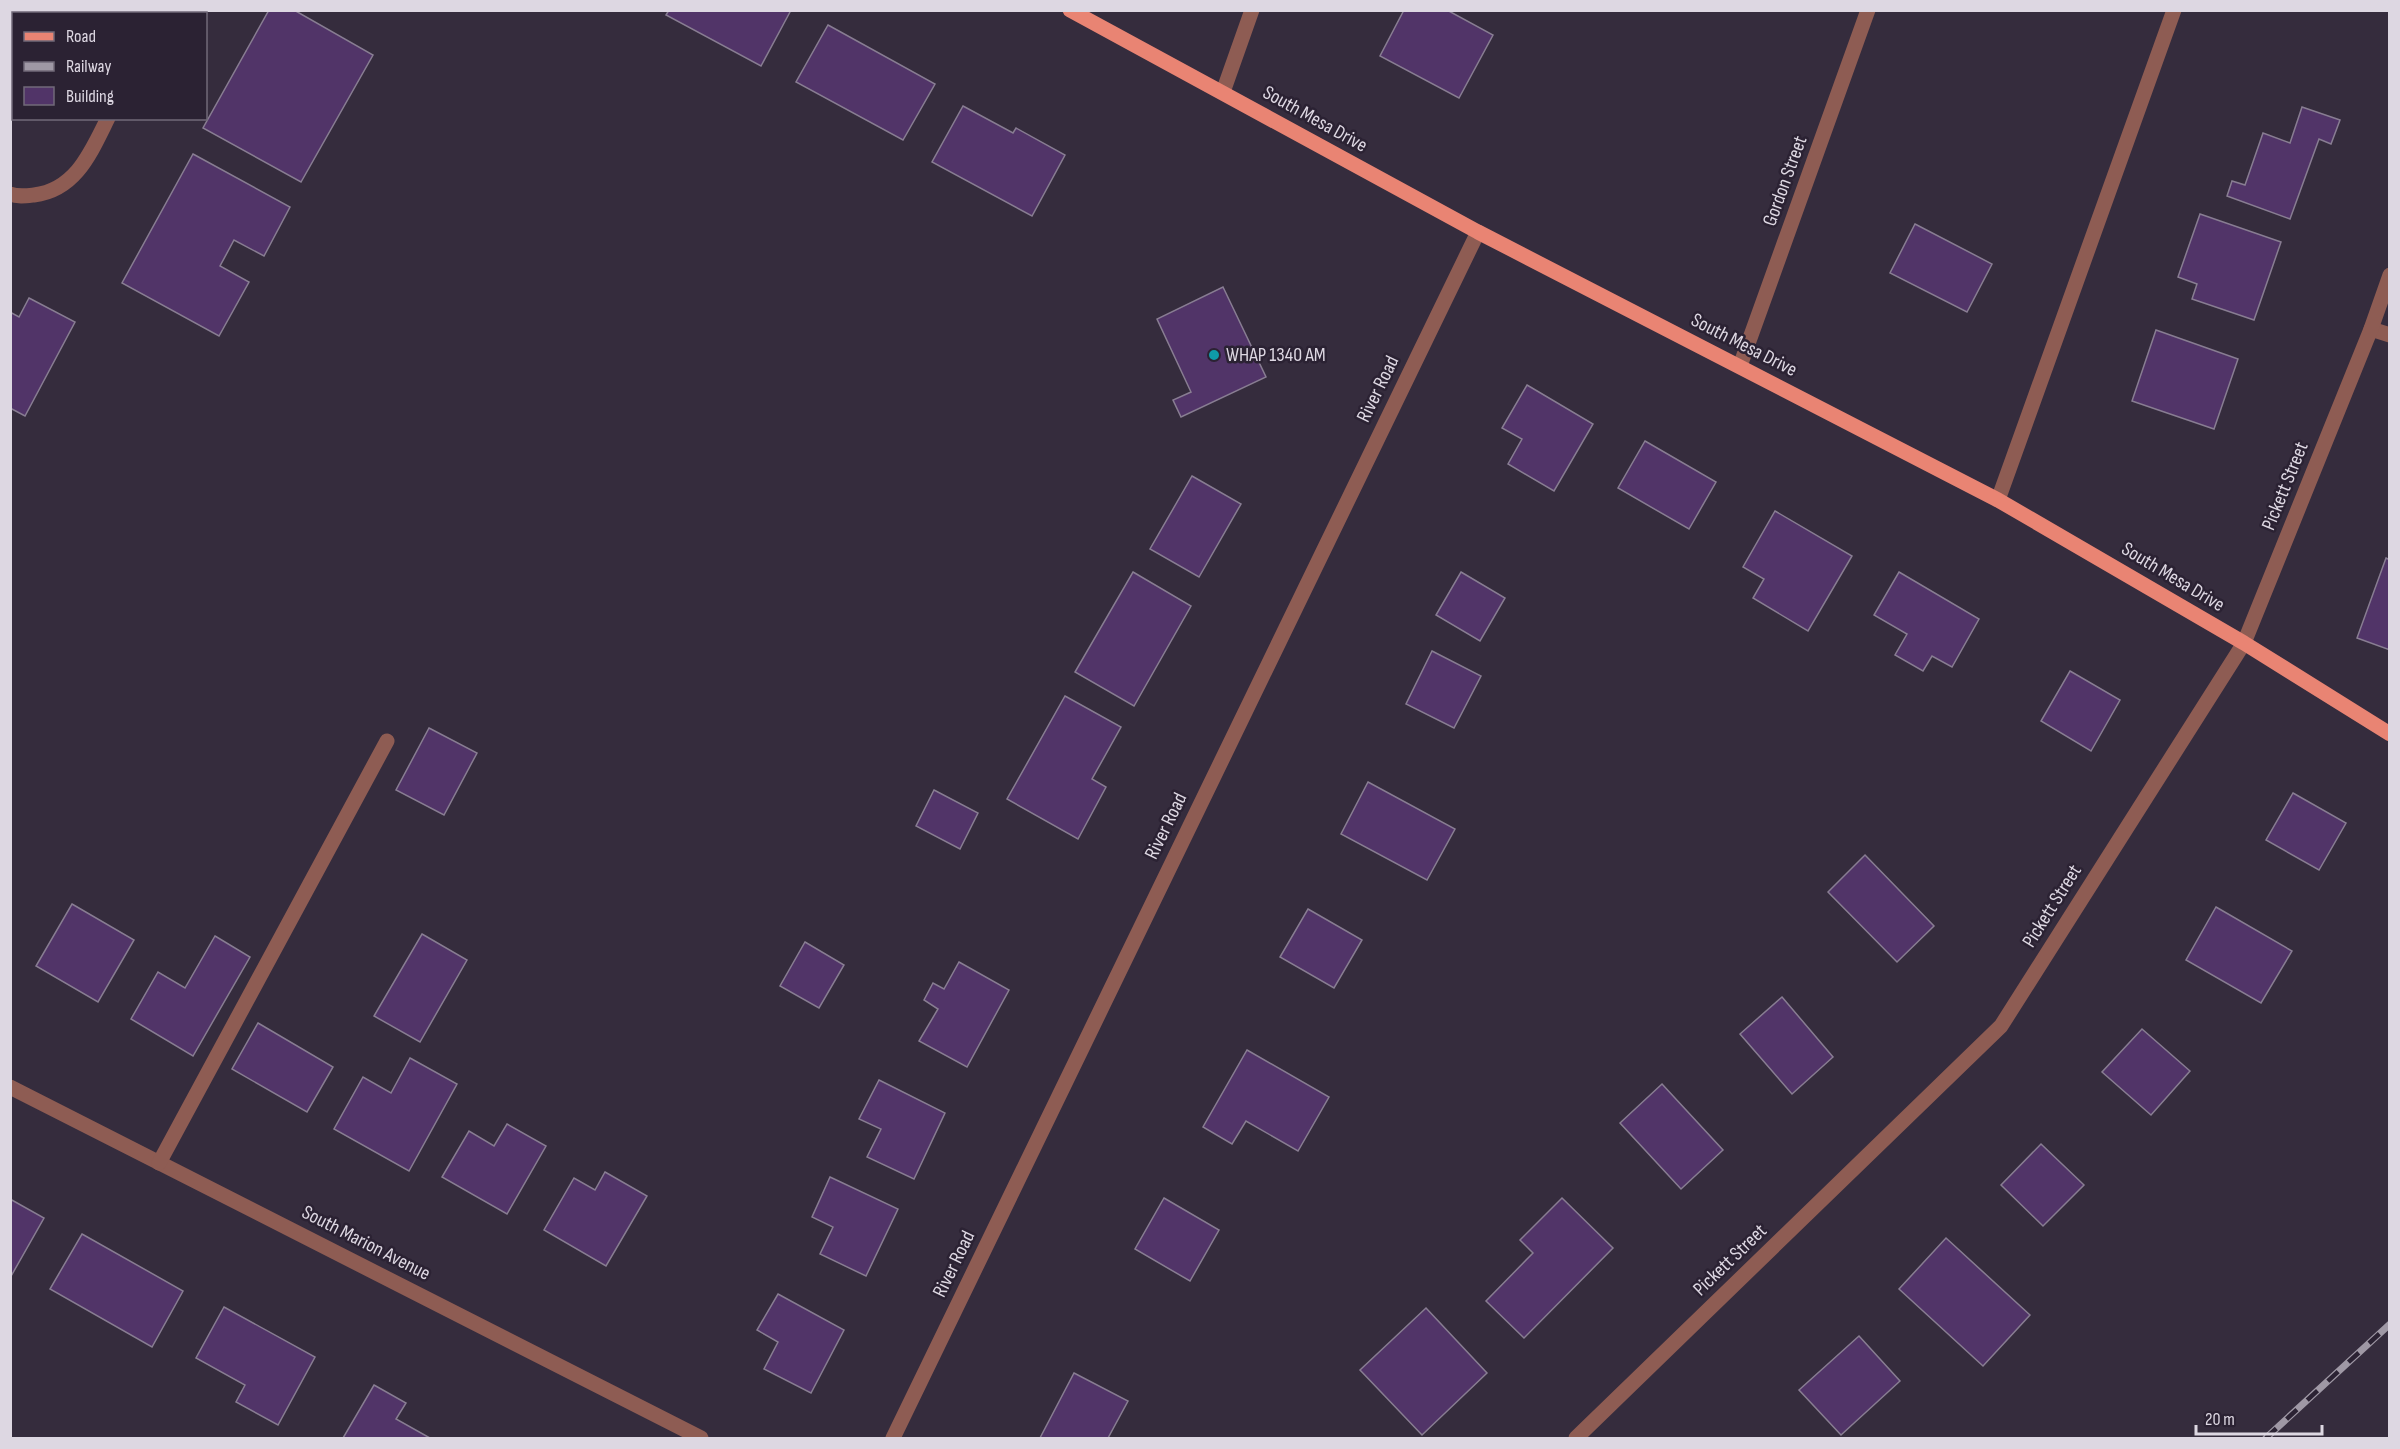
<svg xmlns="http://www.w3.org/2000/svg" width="2400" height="1449" font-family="'Sofia Sans Condensed',sans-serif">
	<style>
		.building { fill: #513468; stroke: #887d92; stroke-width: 1.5 }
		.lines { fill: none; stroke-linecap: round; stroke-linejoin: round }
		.minor { stroke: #8e5c53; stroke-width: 15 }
		.major { stroke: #e98473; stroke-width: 15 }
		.rail-casing { stroke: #9f98a5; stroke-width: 7 }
		.rail { stroke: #2b2233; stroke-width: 4.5; stroke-dasharray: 14; stroke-linecap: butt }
		.culture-dot { fill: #0f9aa8; stroke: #2b2233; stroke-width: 2 }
		.labels { text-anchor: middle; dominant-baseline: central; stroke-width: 5; stroke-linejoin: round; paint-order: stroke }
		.street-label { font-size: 20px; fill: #ddd7e2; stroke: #2b2233 }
		.poi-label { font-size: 20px; fill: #ddd7e2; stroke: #2b2233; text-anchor: start }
	</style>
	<rect width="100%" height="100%" fill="#352c3d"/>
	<!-- building -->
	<g class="building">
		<polygon points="269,10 294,10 373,55 301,182 203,128"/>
		<polygon points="669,10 788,10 790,12 761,66 666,15"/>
		<polygon points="1404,10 1447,10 1493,35 1459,98 1380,56"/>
		<polygon points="828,25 935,84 903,140 796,82"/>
		<polygon points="963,106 1013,133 1016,128 1065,155 1032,216 932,162"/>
		<polygon points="2302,107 2340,120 2331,144 2319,139 2290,219 2227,196 2232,181 2245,185 2263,133 2290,143"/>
		<polygon points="193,154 290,207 264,256 234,240 220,266 249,282 219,336 122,283"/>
		<polygon points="2200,214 2281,242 2254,320 2192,299 2197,284 2178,277"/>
		<polygon points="1915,224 1992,264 1967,312 1890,273"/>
		<polygon points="1223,287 1266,377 1181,417 1173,400 1191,392 1157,319"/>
		<polygon points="29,298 75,322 25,416 10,408 10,312 19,317"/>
		<polygon points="2156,330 2238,359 2214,429 2132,401"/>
		<polygon points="1527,385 1593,424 1554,491 1508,464 1522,439 1502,428"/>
		<polygon points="1645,441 1716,482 1689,529 1618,488"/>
		<polygon points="1192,476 1241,504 1199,577 1150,549"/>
		<polygon points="1775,511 1852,556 1808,631 1753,598 1764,579 1743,567"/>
		<polygon points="2386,558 2390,560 2390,650 2357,638"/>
		<polygon points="1133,572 1191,606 1134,706 1075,672"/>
		<polygon points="1461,572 1505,598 1480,641 1436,615"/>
		<polygon points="1899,572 1979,619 1952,667 1932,656 1923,671 1895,655 1907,634 1874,615"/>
		<polygon points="1432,651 1481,676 1454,728 1406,704"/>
		<polygon points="2070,671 2120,700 2091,751 2041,721"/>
		<polygon points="1065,696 1121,727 1092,779 1106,787 1078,839 1007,799"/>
		<polygon points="429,728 477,753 444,815 396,790"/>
		<polygon points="1368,782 1455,829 1427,880 1341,834"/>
		<polygon points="934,790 978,813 960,849 916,826"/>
		<polygon points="2293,793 2346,823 2319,870 2266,840"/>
		<polygon points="1865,855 1934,926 1897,962 1828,892"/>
		<polygon points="72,904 134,940 98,1002 36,966"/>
		<polygon points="2216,907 2292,951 2261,1003 2186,960"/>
		<polygon points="1308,909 1362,940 1334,988 1280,957"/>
		<polygon points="422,934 467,960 420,1042 374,1016"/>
		<polygon points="215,936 250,957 193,1056 131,1019 158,972 185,988"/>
		<polygon points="805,942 844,965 819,1008 780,986"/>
		<polygon points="959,962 1009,990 967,1067 919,1041 938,1009 924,1000 933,983 944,989"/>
		<polygon points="1782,997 1833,1057 1792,1094 1740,1034"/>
		<polygon points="258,1023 333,1067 307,1112 232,1069"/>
		<polygon points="2142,1029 2190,1071 2151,1115 2102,1072"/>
		<polygon points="1247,1050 1329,1097 1298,1151 1246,1121 1232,1144 1203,1127"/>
		<polygon points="410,1058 457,1084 409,1171 334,1129 363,1077 391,1093"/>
		<polygon points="879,1080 945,1113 914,1179 867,1157 881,1129 859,1119"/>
		<polygon points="1662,1084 1723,1150 1681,1189 1620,1123"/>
		<polygon points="507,1124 546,1146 507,1214 442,1177 469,1131 494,1146"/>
		<polygon points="2041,1144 2084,1185 2043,1226 2001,1185"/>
		<polygon points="605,1172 647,1196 606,1266 544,1230 574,1178 595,1190"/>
		<polygon points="830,1177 898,1209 866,1276 820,1254 833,1227 812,1217"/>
		<polygon points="1164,1198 1219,1230 1190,1281 1135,1249"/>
		<polygon points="1562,1198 1613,1248 1524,1338 1486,1301 1533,1253 1520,1240"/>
		<polygon points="10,1199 44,1218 10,1278"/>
		<polygon points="82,1234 183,1291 152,1347 50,1289"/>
		<polygon points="1946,1238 2030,1315 1983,1366 1899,1289"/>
		<polygon points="778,1294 844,1330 811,1393 764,1369 778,1342 757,1330"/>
		<polygon points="224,1307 315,1357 278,1425 236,1402 245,1385 196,1358"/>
		<polygon points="1426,1308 1487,1373 1422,1435 1360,1370"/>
		<polygon points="1859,1336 1900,1381 1841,1435 1799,1390"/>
		<polygon points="1074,1373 1128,1401 1108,1438 1040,1438"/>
		<polygon points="374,1385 406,1403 396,1419 430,1438 343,1438"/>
	</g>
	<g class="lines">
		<!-- minor -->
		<g class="minor">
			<polyline points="138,10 139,14"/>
			<polyline points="1223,92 1252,10"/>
			<path d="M10 194C18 197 25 196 34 195 76 190 91 152 108 118"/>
			<polyline points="2371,329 2390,335"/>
			<polyline points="1740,366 1868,10"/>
			<polyline points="1998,500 2174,10"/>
			<polyline points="10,1087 701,1438"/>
			<polyline points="159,1163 387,741"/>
			<polyline points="893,1438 1478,232"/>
			<polyline points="1576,1438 2001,1026 2244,643 2371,329 2390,275"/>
		</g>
		<!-- major -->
		<polyline class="major" points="1070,10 1478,232 1998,500 2244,643 2390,734"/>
		<defs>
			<polyline id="rail" points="2266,1438 2390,1324"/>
		</defs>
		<!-- rail casing -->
		<use href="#rail" class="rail-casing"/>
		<!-- rail -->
		<use href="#rail" class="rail"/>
	</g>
	<!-- markers -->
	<circle class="culture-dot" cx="1214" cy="355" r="6"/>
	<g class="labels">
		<!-- street labels -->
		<g class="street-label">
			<text transform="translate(1315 119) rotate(29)">South Mesa Drive</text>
			<text transform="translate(1785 181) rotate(-70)">Gordon Street</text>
			<text transform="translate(1744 345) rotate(27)">South Mesa Drive</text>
			<text transform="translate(1378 389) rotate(-64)">River Road</text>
			<text transform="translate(2285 486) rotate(-68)">Pickett Street</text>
			<text transform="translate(2173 577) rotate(31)">South Mesa Drive</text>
			<text transform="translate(1166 826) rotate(-64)">River Road</text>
			<text transform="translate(2052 906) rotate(-58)">Pickett Street</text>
			<text transform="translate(366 1243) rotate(27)">South Marion Avenue</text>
			<text transform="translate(1730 1260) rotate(-44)">Pickett Street</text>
			<text transform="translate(954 1264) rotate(-64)">River Road</text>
		</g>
		<!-- poi labels -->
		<g class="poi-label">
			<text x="1226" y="355">WHAP 1340 AM</text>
		</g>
	</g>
	<!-- border -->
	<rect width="2400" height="1449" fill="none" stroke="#ddd7e2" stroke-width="24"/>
	<!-- legend -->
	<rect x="12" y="12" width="195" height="108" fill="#2b2233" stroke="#726a79" stroke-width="1.5"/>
	<rect x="24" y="32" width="30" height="9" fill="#e98473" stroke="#726a79" stroke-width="1.5"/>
	<text x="66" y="42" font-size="18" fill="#ddd7e2">Road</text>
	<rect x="24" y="62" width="30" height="9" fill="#9f98a5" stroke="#726a79" stroke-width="1.5"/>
	<text x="66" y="72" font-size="18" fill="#ddd7e2">Railway</text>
	<rect x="24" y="87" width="30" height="18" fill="#513468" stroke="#726a79" stroke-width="1.5"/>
	<text x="66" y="102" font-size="18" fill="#ddd7e2">Building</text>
	<!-- scale -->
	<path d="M2196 1425v9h126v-9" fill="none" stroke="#ddd7e2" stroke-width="3"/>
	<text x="2205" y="1425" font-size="18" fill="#ddd7e2" stroke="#2b2233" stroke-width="4.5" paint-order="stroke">20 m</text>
</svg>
